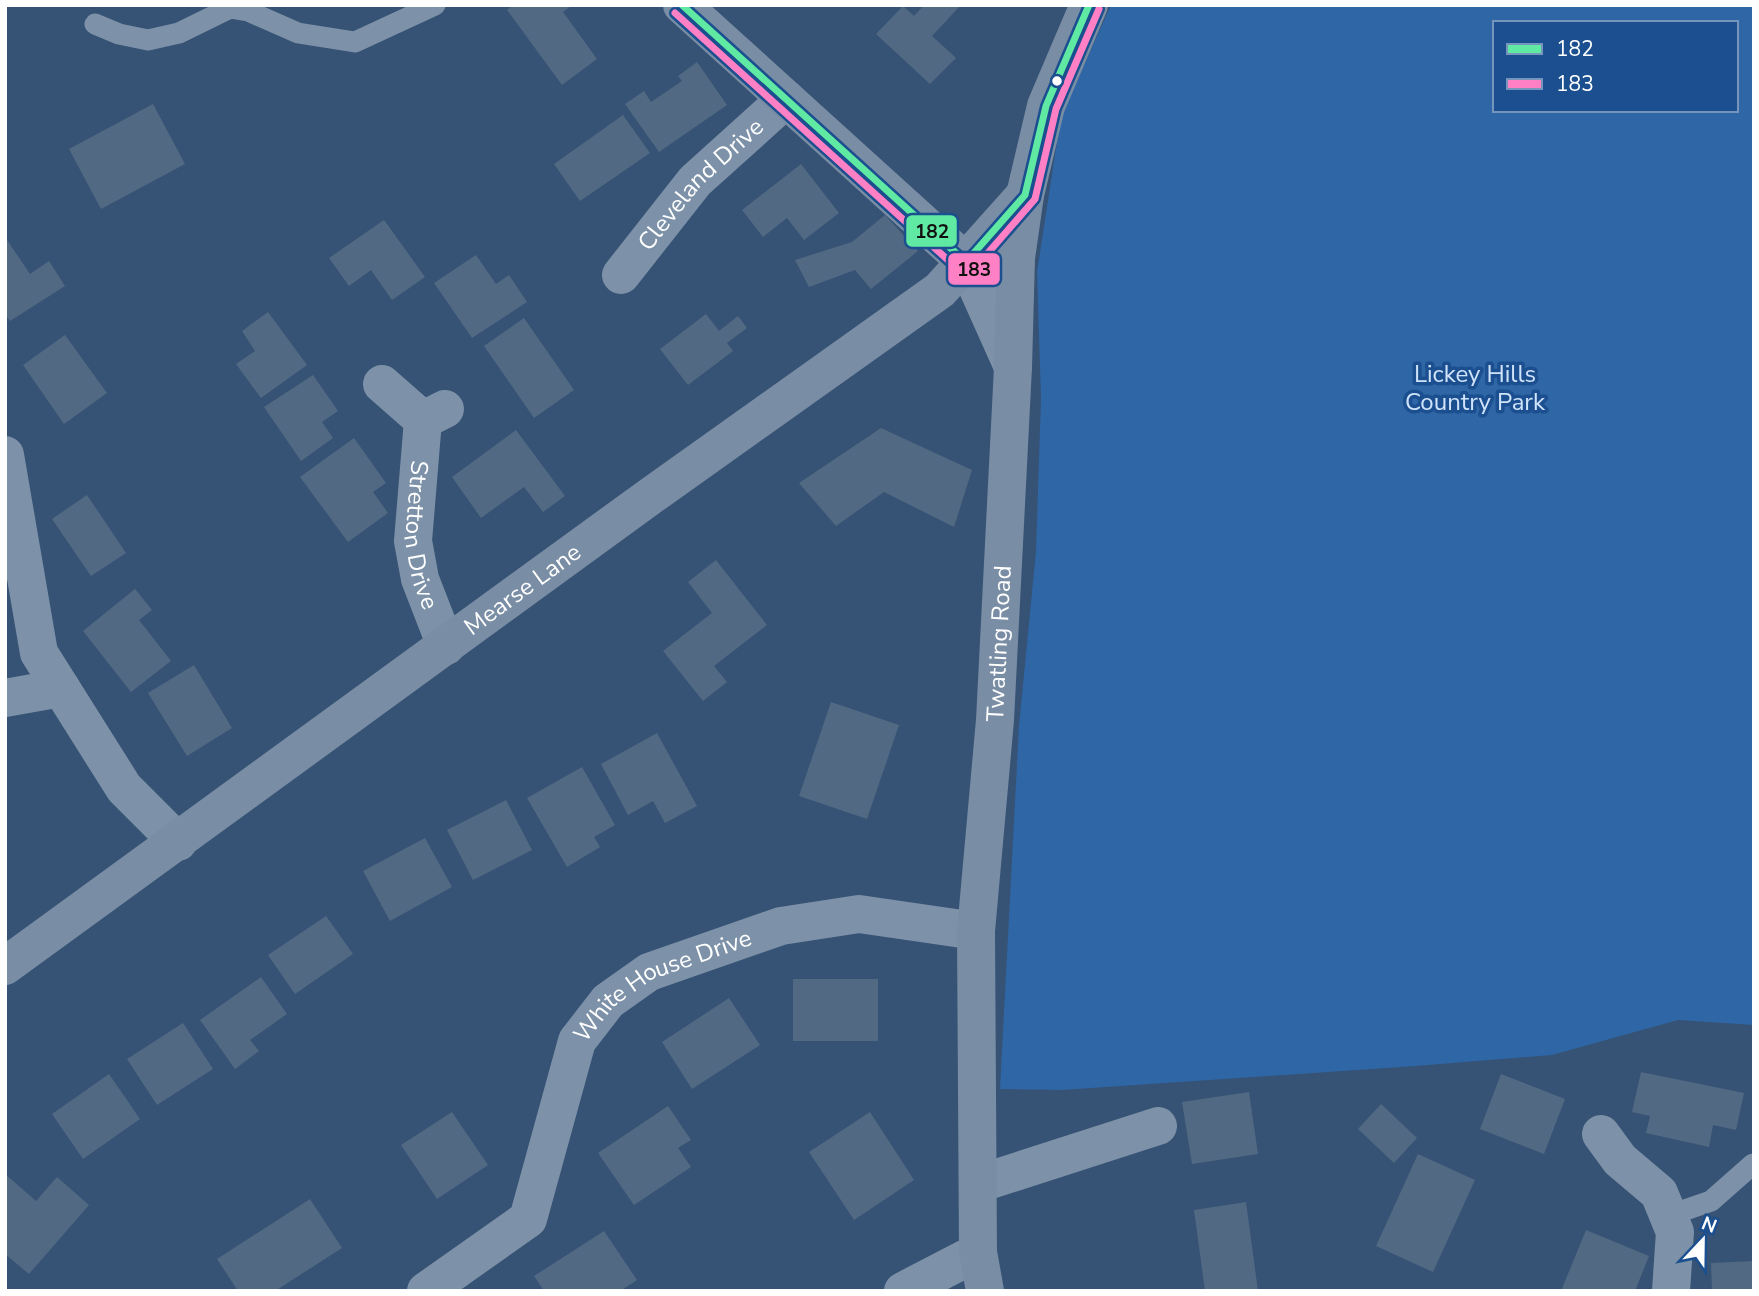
<svg xmlns="http://www.w3.org/2000/svg" width="1759" height="1296" font-family="'Nunito Sans',sans-serif">
	<style>
		.green { fill: #2f66a5; fill-rule: evenodd }
		.building { fill: #526984 }
		.lines { fill: none; stroke-linecap: round; stroke-linejoin: round }
		.lane { stroke: #7d92a8; stroke-width: 21 }
		.street { stroke: #7d92a8; stroke-width: 38 }
		.secondary { stroke: #798da4; stroke-width: 38 }
		.bus-1-casing { stroke: #1b4f8f; stroke-width: 12 }
		.bus-2-casing { stroke: #1b4f8f; stroke-width: 12 }
		.bus-1 { stroke: #60e9a3; stroke-width: 7 }
		.bus-2 { stroke: #ff80c5; stroke-width: 7 }
		.bus-dot { fill: #fff; stroke: #1b4f8f; stroke-width: 2.5 }
		.labels { text-anchor: middle; dominant-baseline: central; stroke-width: 7; stroke-linejoin: round; paint-order: stroke }
		.street-label { font-size: 24px; fill: #fff; stroke: #1b4f8f }
		.park-label { font-size: 24px; fill: #cfe3fa; stroke: #1b4f8f }
		.line-badge { stroke: #1b4f8f; stroke-width: 2.5 }
		.pale-badge-label { font-size: 19px; text-anchor: middle; font-weight: bold; fill: #111 }
	</style>
	<rect width="100%" height="100%" fill="#365274"/>
	<!-- green -->
	<path class="green" d="M1111 5H1754V1025L1678 1020 1552 1055 1416 1066 1062 1090 1000 1089 1019 726 1036 551 1041 398 1037 272 1061 116ZM1495 23H1736V110H1495Z"/>
	<!-- building -->
	<g class="building">
		<polygon points="513,5 572,5 563,12 597,59 562,85 507,10"/>
		<polygon points="924,5 961,5 932,36 956,58 930,84 876,34 903,6 914,16"/>
		<polygon points="697,62 727,105 659,152 625,104 644,91 651,102 682,81 678,76"/>
		<polygon points="153,104 185,164 101,209 69,149"/>
		<polygon points="623,115 650,153 580,201 554,164"/>
		<polygon points="801,164 839,213 804,240 787,218 763,237 742,210"/>
		<polygon points="885,215 918,251 871,289 855,270 809,287 795,260 852,242"/>
		<polygon points="384,220 425,277 392,300 371,270 349,286 329,258"/>
		<polygon points="5,237 30,274 49,261 65,286 10,321 5,314"/>
		<polygon points="476,255 496,284 509,275 527,302 472,338 434,283"/>
		<polygon points="268,312 307,365 261,398 236,364 255,351 242,331"/>
		<polygon points="706,314 719,331 738,316 747,328 727,343 733,351 688,385 660,349"/>
		<polygon points="524,318 574,390 534,418 484,346"/>
		<polygon points="65,335 107,393 64,424 23,365"/>
		<polygon points="313,375 338,411 322,422 333,438 301,461 264,407"/>
		<polygon points="881,428 972,470 954,527 884,492 836,526 799,483"/>
		<polygon points="516,430 565,496 543,512 524,487 481,518 452,477"/>
		<polygon points="354,438 386,483 373,492 388,513 348,542 300,477"/>
		<polygon points="87,495 126,553 91,576 52,519"/>
		<polygon points="716,560 767,625 714,666 727,682 703,701 663,651 712,613 688,582"/>
		<polygon points="135,589 152,610 139,620 171,661 131,692 83,631"/>
		<polygon points="194,665 232,728 187,756 148,693"/>
		<polygon points="831,702 899,725 867,819 799,796"/>
		<polygon points="657,733 697,806 665,823 653,801 628,815 601,764"/>
		<polygon points="582,767 615,825 594,837 600,847 567,867 527,798"/>
		<polygon points="506,800 532,850 473,880 447,830"/>
		<polygon points="425,838 452,887 390,921 363,871"/>
		<polygon points="326,916 353,954 295,994 268,955"/>
		<polygon points="261,977 287,1014 250,1040 259,1051 235,1069 200,1020"/>
		<rect x="793" y="979" width="85" height="62"/>
		<polygon points="729,998 760,1045 692,1089 662,1042"/>
		<polygon points="183,1023 213,1069 157,1105 127,1059"/>
		<polygon points="1641,1072 1744,1093 1736,1130 1713,1125 1709,1147 1646,1133 1650,1116 1632,1112"/>
		<polygon points="109,1074 140,1119 83,1159 52,1114"/>
		<polygon points="1501,1074 1565,1099 1544,1154 1480,1129"/>
		<polygon points="1249,1092 1258,1154 1192,1164 1182,1102"/>
		<polygon points="1381,1104 1417,1138 1394,1163 1358,1129"/>
		<polygon points="668,1106 691,1140 678,1148 691,1167 634,1205 598,1153"/>
		<polygon points="452,1112 488,1165 437,1199 401,1145"/>
		<polygon points="870,1112 914,1180 854,1220 809,1152"/>
		<polygon points="1418,1154 1475,1180 1433,1272 1376,1246"/>
		<polygon points="5,1174 36,1201 57,1177 89,1205 29,1274 5,1254"/>
		<polygon points="310,1199 342,1248 275,1291 238,1291 217,1259"/>
		<polygon points="1246,1202 1258,1291 1205,1291 1194,1210"/>
		<polygon points="1586,1230 1649,1256 1635,1291 1561,1291"/>
		<polygon points="604,1231 637,1280 620,1291 544,1291 534,1276"/>
		<polygon points="1754,1261 1754,1291 1712,1291 1711,1263"/>
	</g>
	<g class="lines">
		<!-- lane -->
		<g class="lane">
			<polyline points="95,24 119,34 148,40 179,33 230,8 248,11 298,33 355,42 435,5"/>
			<polyline points="1670,1220 1685,1210 1711,1201 1753,1164"/>
		</g>
		<!-- street -->
		<g class="street">
			<polyline points="966,262 1013,367"/>
			<path id="s1" d="M621 275 695 181 786 99"/>
			<polyline points="382,384 423,420 445,409"/>
			<path id="s2" d="M423 420 413 541 420 579 446 646"/>
			<polyline points="5,455 39,653 124,788 178,842"/>
			<polyline points="5,698 61,688"/>
			<polyline points="1601,1134 1620,1160 1659,1193 1675,1232 1671,1291"/>
			<polyline points="978,1184 1158,1126"/>
			<path id="s3" d="M426 1291 528 1219 577 1041 608 1001 649 972 781 926 859 914 976 931"/>
			<polyline points="903,1291 978,1252"/>
		</g>
		<!-- secondary -->
		<g class="secondary">
			<polyline points="682,5 966,262"/>
			<path id="s4" d="M5 966 652 495 940 290 1025 195"/>
			<path id="s5" d="M985 1291 978 1252 976 931 995 720 1013 367 1016 258 1025 195 1046 106 1089 5"/>
		</g>
		<defs>
			<polyline id="bus-1" points="682,5 966,262 1025,195 1046,106 1089,5"/>
			<polyline id="bus-2" points="675,13 959,270 967,272 974,269 1035,199 1056,109 1099,9"/>
		</defs>
		<!-- bus-1 casing -->
		<use href="#bus-1" class="bus-1-casing"/>
		<!-- bus-2 casing -->
		<use href="#bus-2" class="bus-2-casing"/>
		<!-- bus-1 -->
		<use href="#bus-1" class="bus-1"/>
		<!-- bus-2 -->
		<use href="#bus-2" class="bus-2"/>
	</g>
	<!-- markers -->
	<circle class="bus-dot" cx="1057" cy="81" r="6"/>
	<g class="labels">
		<!-- street labels -->
		<g class="street-label">
			<text stroke="none"><textPath href="#s1" startOffset="121">Cleveland Drive</textPath></text>
			<text stroke="none"><textPath href="#s2" startOffset="116">Stretton Drive</textPath></text>
			<text stroke="none"><textPath href="#s4" startOffset="640">Mearse Lane</textPath></text>
			<text stroke="none"><textPath href="#s5" startOffset="649">Twatling Road</textPath></text>
			<text stroke="none"><textPath href="#s3" startOffset="415">White House Drive</textPath></text>
		</g>
		<!-- park labels -->
		<g class="park-label">
			<text x="1475" y="374">Lickey Hills<tspan x="1475" dy="28">Country Park</tspan></text>
		</g>
	</g>
	<g class="line-badge">
		<rect x="905" y="214" width="53" height="34" rx="7" fill="#60e9a3"/>
		<rect x="947" y="252" width="54" height="34" rx="7" fill="#ff80c5"/>
	</g>
	<g class="pale-badge-label">
		<text x="932" y="238">182</text>
		<text x="974" y="276">183</text>
	</g>
	<!-- border -->
	<rect width="1759" height="1296" fill="none" stroke="#ffffff" stroke-width="14"/>
	<!-- legend -->
	<rect x="1493" y="21" width="245" height="91" fill="#1b4f8f" stroke="#7695bc" stroke-width="2"/>
	<rect x="1507" y="44" width="35" height="10" fill="#60e9a3" stroke="#7695bc" stroke-width="2"/>
	<text x="1556" y="56" font-size="21" fill="#ffffff">182</text>
	<rect x="1507" y="79" width="35" height="10" fill="#ff80c5" stroke="#7695bc" stroke-width="2"/>
	<text x="1556" y="91" font-size="21" fill="#ffffff">183</text>
	<!-- north arrow -->
	<g transform="translate(1703 1240) rotate(22)" stroke="#1b4f8f" stroke-width="5" paint-order="stroke">
	<path d="M0-5L12 26L0 18L-12 26Z" fill="#ffffff"/>
	<text y="-10" font-size="19" font-weight="bold" text-anchor="middle" fill="#ffffff">N</text>
	</g>
</svg>
